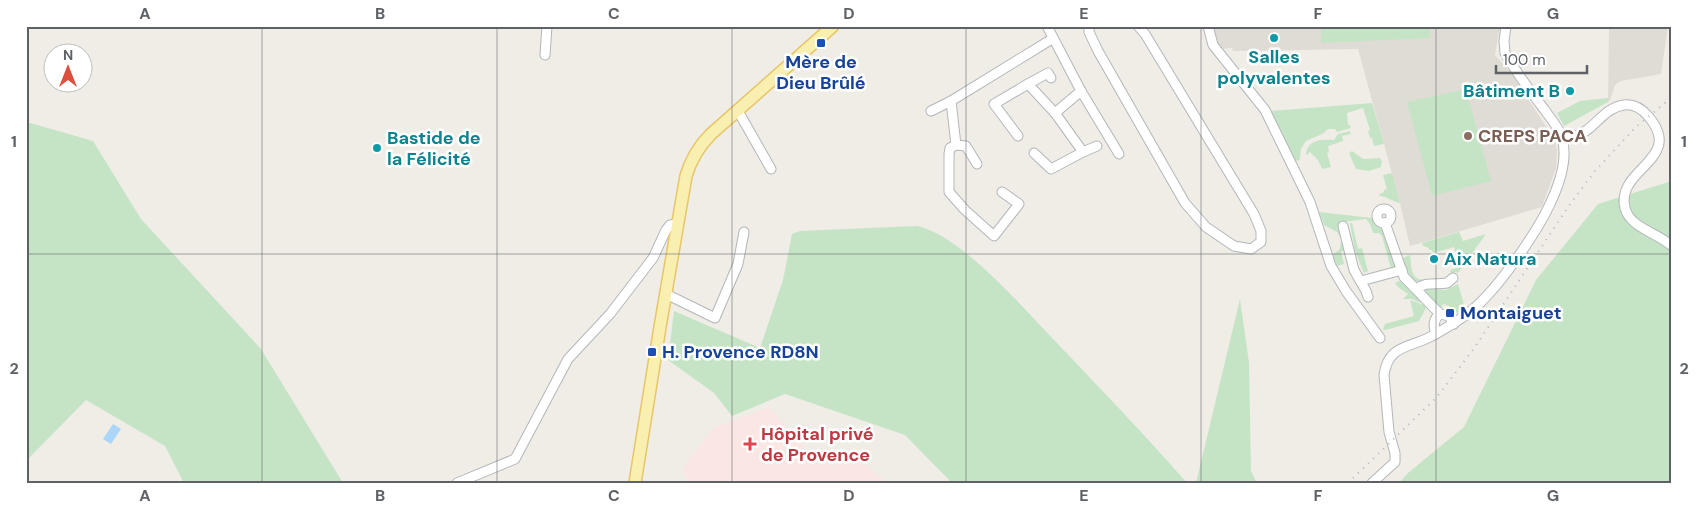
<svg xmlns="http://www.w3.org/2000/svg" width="1698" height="509" font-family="'DM Sans',sans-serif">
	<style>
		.education { fill: #dfdcd5 }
		.medical { fill: #fae7e4 }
		.green { fill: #c5e4c6 }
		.water { fill: #acd6f9 }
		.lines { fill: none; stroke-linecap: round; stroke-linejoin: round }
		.minor-casing { stroke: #b3b6ba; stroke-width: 11 }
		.major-casing { stroke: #e7c667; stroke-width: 14 }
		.minor { stroke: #fff; stroke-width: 9 }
		.major { stroke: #f9efb1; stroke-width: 11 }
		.rail { stroke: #b4b5b5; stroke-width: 2; stroke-dasharray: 1 6; stroke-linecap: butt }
		.grid { fill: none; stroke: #5e6165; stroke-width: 1; stroke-opacity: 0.55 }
		.culture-dot { fill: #0f9aa8; stroke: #fff; stroke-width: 2 }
		.transit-dot { fill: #1a4fb4; stroke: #fff; stroke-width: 2 }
		.education-dot { fill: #8d6e63; stroke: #fff; stroke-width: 2 }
		.health-dot { fill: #e0444e; stroke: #fff; stroke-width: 2 }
		.labels { text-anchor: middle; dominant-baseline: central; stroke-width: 5; stroke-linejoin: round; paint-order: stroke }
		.culture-label { font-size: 18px; font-weight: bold; fill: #0d838f; stroke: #fff; text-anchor: start }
		.transit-label { font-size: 18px; font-weight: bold; fill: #164399; stroke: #fff; text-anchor: start }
		.education-label { font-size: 18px; font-weight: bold; fill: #785e54; stroke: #fff; text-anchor: start }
		.health-label { font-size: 18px; font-weight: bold; fill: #be3a42; stroke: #fff; text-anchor: start }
		.neatline { fill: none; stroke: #5e6165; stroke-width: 2 }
		.grid-label { font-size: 16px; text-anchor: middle; font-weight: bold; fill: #5e6165 }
	</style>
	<rect width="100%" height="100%" fill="#efede6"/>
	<!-- education -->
	<g class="education">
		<polygon points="1210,26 1500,26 1495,55 1511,73 1555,140 1557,150 1556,168 1542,207 1410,246 1400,203 1358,49 1233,51 1232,48 1221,49 1214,41"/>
		<polygon points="1577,26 1668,26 1661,74 1621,81 1615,85 1610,100 1608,102 1609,29"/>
	</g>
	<!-- medical -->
	<polygon class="medical" points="769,407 798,442 832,466 854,457 888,483 688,483 682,469 713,428"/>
	<!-- green -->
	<g class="green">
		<polygon points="1321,26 1430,26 1430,38 1321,43"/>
		<polygon points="1466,89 1491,181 1432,196 1407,102"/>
		<polygon points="1608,98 1608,102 1564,126 1557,113 1580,101"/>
		<polygon points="1372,103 1384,144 1374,146 1372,138 1370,138 1368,131 1370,130 1363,108 1347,113 1348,125 1350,125 1351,128 1337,132 1335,129 1328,129 1322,134 1306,141 1301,149 1300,159 1298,161 1294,160 1271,111"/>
		<polygon points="27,122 93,141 141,219 261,349 343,483 184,483 165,446 86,400 26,461"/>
		<path d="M1350 131 1351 134 1342 136 1343 141 1328 146 1329 152 1327 153 1331 167 1322 169 1318 160 1310 152 1307 155 1306 154C1308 139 1322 139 1334 140L1338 134Z"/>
		<polygon points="1352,151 1363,159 1380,158 1382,162 1381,167 1369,171 1356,169 1349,153"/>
		<path d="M1392 173 1400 203C1396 203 1388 197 1380 196L1379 194 1384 192V190L1387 189 1383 175Z"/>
		<polygon points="1672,181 1672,483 1399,483 1408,473 1464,427 1536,280 1598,204"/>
		<polygon points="1319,212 1372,218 1375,223 1382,228 1395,266 1391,269 1382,236 1379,233 1373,233 1370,224 1366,219 1343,222 1341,220 1345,250 1341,252 1344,264 1337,266 1333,254 1339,250 1342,240 1337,232 1324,225"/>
		<polygon points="1350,223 1352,223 1358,249 1362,248 1368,271 1364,273 1355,251"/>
		<path d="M917 226C961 235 1023 308 1055 341 1100 388 1144 434 1187 483H952L905 435 785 394 732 416 714 393 668 360 674 311 760 348 783 280 792 234 800 231Z"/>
		<polygon points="1459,232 1463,241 1486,234 1458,273 1455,272 1452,275 1450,270 1459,267 1454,247 1433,253 1432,250 1430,250 1427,247 1423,246 1422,243"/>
		<path d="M1410 255C1412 265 1409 277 1422 280L1415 282 1405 268 1403 258Z"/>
		<polygon points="1401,280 1417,297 1419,296 1424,303 1418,302 1412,299 1403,299 1408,294 1398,287 1395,283"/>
		<polygon points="1458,284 1465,308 1457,313 1452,312 1453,309 1449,308 1450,306 1443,304 1441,308 1423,289 1427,285 1428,289 1446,290"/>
		<polygon points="1240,299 1249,363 1251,471 1257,483 1196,483"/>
		<polygon points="1410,300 1424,305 1426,308 1419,321 1385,330 1383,329 1385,324 1414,316"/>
	</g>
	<!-- water -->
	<polygon class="water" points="113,424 121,429 111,444 103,439"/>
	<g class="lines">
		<defs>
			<g id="minor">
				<polyline points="1047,26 1081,91 1119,154"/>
				<polyline points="1089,26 1089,32 1098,51 1185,203 1206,227 1234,246 1251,249 1261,242 1261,231 1254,214 1145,34 1138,26"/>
				<polyline points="1208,26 1213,45 1265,110 1310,202 1331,266 1346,291 1380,338"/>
				<polyline points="545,55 547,26"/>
				<polyline points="1028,84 1048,73 1051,78"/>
				<polyline points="951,101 956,145 950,148 949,154 949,192 965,210 994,236 1019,204 1002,192"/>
				<polyline points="738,111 771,169"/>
				<polyline points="931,111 951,101 1052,39"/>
				<polyline points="1018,136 994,104 1028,84 1055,113"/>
				<path d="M1562 140C1571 138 1580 136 1587 130 1599 121 1608 107 1624 105 1634 104 1642 109 1648 116 1686 160 1615 168 1625 208 1630 228 1658 233 1672 246"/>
				<polyline points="956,145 966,146 977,164"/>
				<polyline points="1083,152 1097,146"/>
				<polyline points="1034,153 1051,169 1083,152 1055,113 1081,91"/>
				<circle cx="1384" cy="216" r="7"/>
				<polyline points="1385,223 1404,277 1440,314 1449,316 1454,324"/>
				<polyline points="1343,226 1354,270 1366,291 1368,297"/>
				<polyline points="1361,281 1402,270"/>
				<path d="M1416 289C1426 281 1436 285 1447 283L1453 278"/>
				<polyline points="666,294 715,318 738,264 744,232"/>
				<path d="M1436 334C1433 326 1433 319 1440 314"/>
				<polyline points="457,483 515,459 568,359 610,314 653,258 666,230 670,225 678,223"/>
				<path d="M1372 483 1395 462V453L1389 432 1384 375C1388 345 1409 348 1430 337 1445 329 1459 321 1472 310 1497 290 1536 234 1550 204 1559 185 1568 158 1562 138 1559 127 1550 118 1544 109 1530 91 1516 72 1505 53L1504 41 1506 26"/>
			</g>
			<path id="major" d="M635 483 660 327 686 176C691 159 699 146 711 134L833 26"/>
		</defs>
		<!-- minor casing -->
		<use href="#minor" class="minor-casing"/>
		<!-- major casing -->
		<use href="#major" class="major-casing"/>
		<!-- minor -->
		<use href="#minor" class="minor"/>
		<!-- major -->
		<use href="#major" class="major"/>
		<!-- rail -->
		<polyline class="rail" points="1348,483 1437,397 1475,347 1568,207 1595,171 1636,127 1672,97"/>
	</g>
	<!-- grid -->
	<path class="grid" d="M262 26V483M497 26V483M732 26V483M966 26V483M1201 26V483M1436 26V483M26 254H1672"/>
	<!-- markers -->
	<g class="culture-dot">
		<circle cx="1274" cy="38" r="5"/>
		<circle cx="1570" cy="91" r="5"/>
		<circle cx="377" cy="148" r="5"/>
		<circle cx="1434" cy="259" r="5"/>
	</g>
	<g class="transit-dot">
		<rect x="816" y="38" width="10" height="10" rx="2.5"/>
		<rect x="1445" y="308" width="10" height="10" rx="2.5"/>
		<rect x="647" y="347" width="10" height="10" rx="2.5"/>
	</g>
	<circle class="education-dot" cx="1468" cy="136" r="5"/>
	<path class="health-dot" d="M747.5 436.5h5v5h5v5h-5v5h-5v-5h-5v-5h5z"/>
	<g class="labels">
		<!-- culture labels -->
		<g class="culture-label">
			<text x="1274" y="57" text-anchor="middle">Salles<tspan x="1274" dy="21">polyvalentes</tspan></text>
			<text x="1560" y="91" text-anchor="end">Bâtiment B</text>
			<text x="387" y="138">Bastide de<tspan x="387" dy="21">la Félicité</tspan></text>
			<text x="1444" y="259">Aix Natura</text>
		</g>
		<!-- transit labels -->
		<g class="transit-label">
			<text x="821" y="62" text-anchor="middle">Mère de<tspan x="821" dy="21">Dieu Brûlé</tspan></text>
			<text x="1460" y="313">Montaiguet</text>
			<text x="662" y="352">H. Provence RD8N</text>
		</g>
		<!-- education labels -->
		<g class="education-label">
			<text x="1478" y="136">CREPS PACA</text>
		</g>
		<!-- health labels -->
		<g class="health-label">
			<text x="761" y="434">Hôpital privé<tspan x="761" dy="21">de Provence</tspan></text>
		</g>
	</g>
	<!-- border -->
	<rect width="1698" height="509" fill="none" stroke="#ffffff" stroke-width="55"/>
	<!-- north arrow -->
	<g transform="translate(68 68)"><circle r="24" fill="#ffffff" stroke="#bfc0c1"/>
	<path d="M0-4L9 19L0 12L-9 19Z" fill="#dd4e3e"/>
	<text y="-8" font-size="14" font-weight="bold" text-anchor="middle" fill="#5e6165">N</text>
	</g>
	<!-- scale -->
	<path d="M1496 65v8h91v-8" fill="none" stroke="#5e6165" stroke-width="2.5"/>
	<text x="1503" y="65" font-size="15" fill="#5e6165" stroke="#ffffff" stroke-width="4" paint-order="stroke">100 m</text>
	<rect x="28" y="28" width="1642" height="454" class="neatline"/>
	<g class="grid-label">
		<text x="145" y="19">A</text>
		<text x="380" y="19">B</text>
		<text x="614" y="19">C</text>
		<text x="849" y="19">D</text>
		<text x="1084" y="19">E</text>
		<text x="1318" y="19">F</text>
		<text x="1553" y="19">G</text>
		<text x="14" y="147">1</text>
		<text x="1684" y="147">1</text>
		<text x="14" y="374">2</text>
		<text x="1684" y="374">2</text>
		<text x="145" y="501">A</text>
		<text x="380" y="501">B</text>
		<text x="614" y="501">C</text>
		<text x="849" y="501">D</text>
		<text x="1084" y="501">E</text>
		<text x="1318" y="501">F</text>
		<text x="1553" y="501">G</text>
	</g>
</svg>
